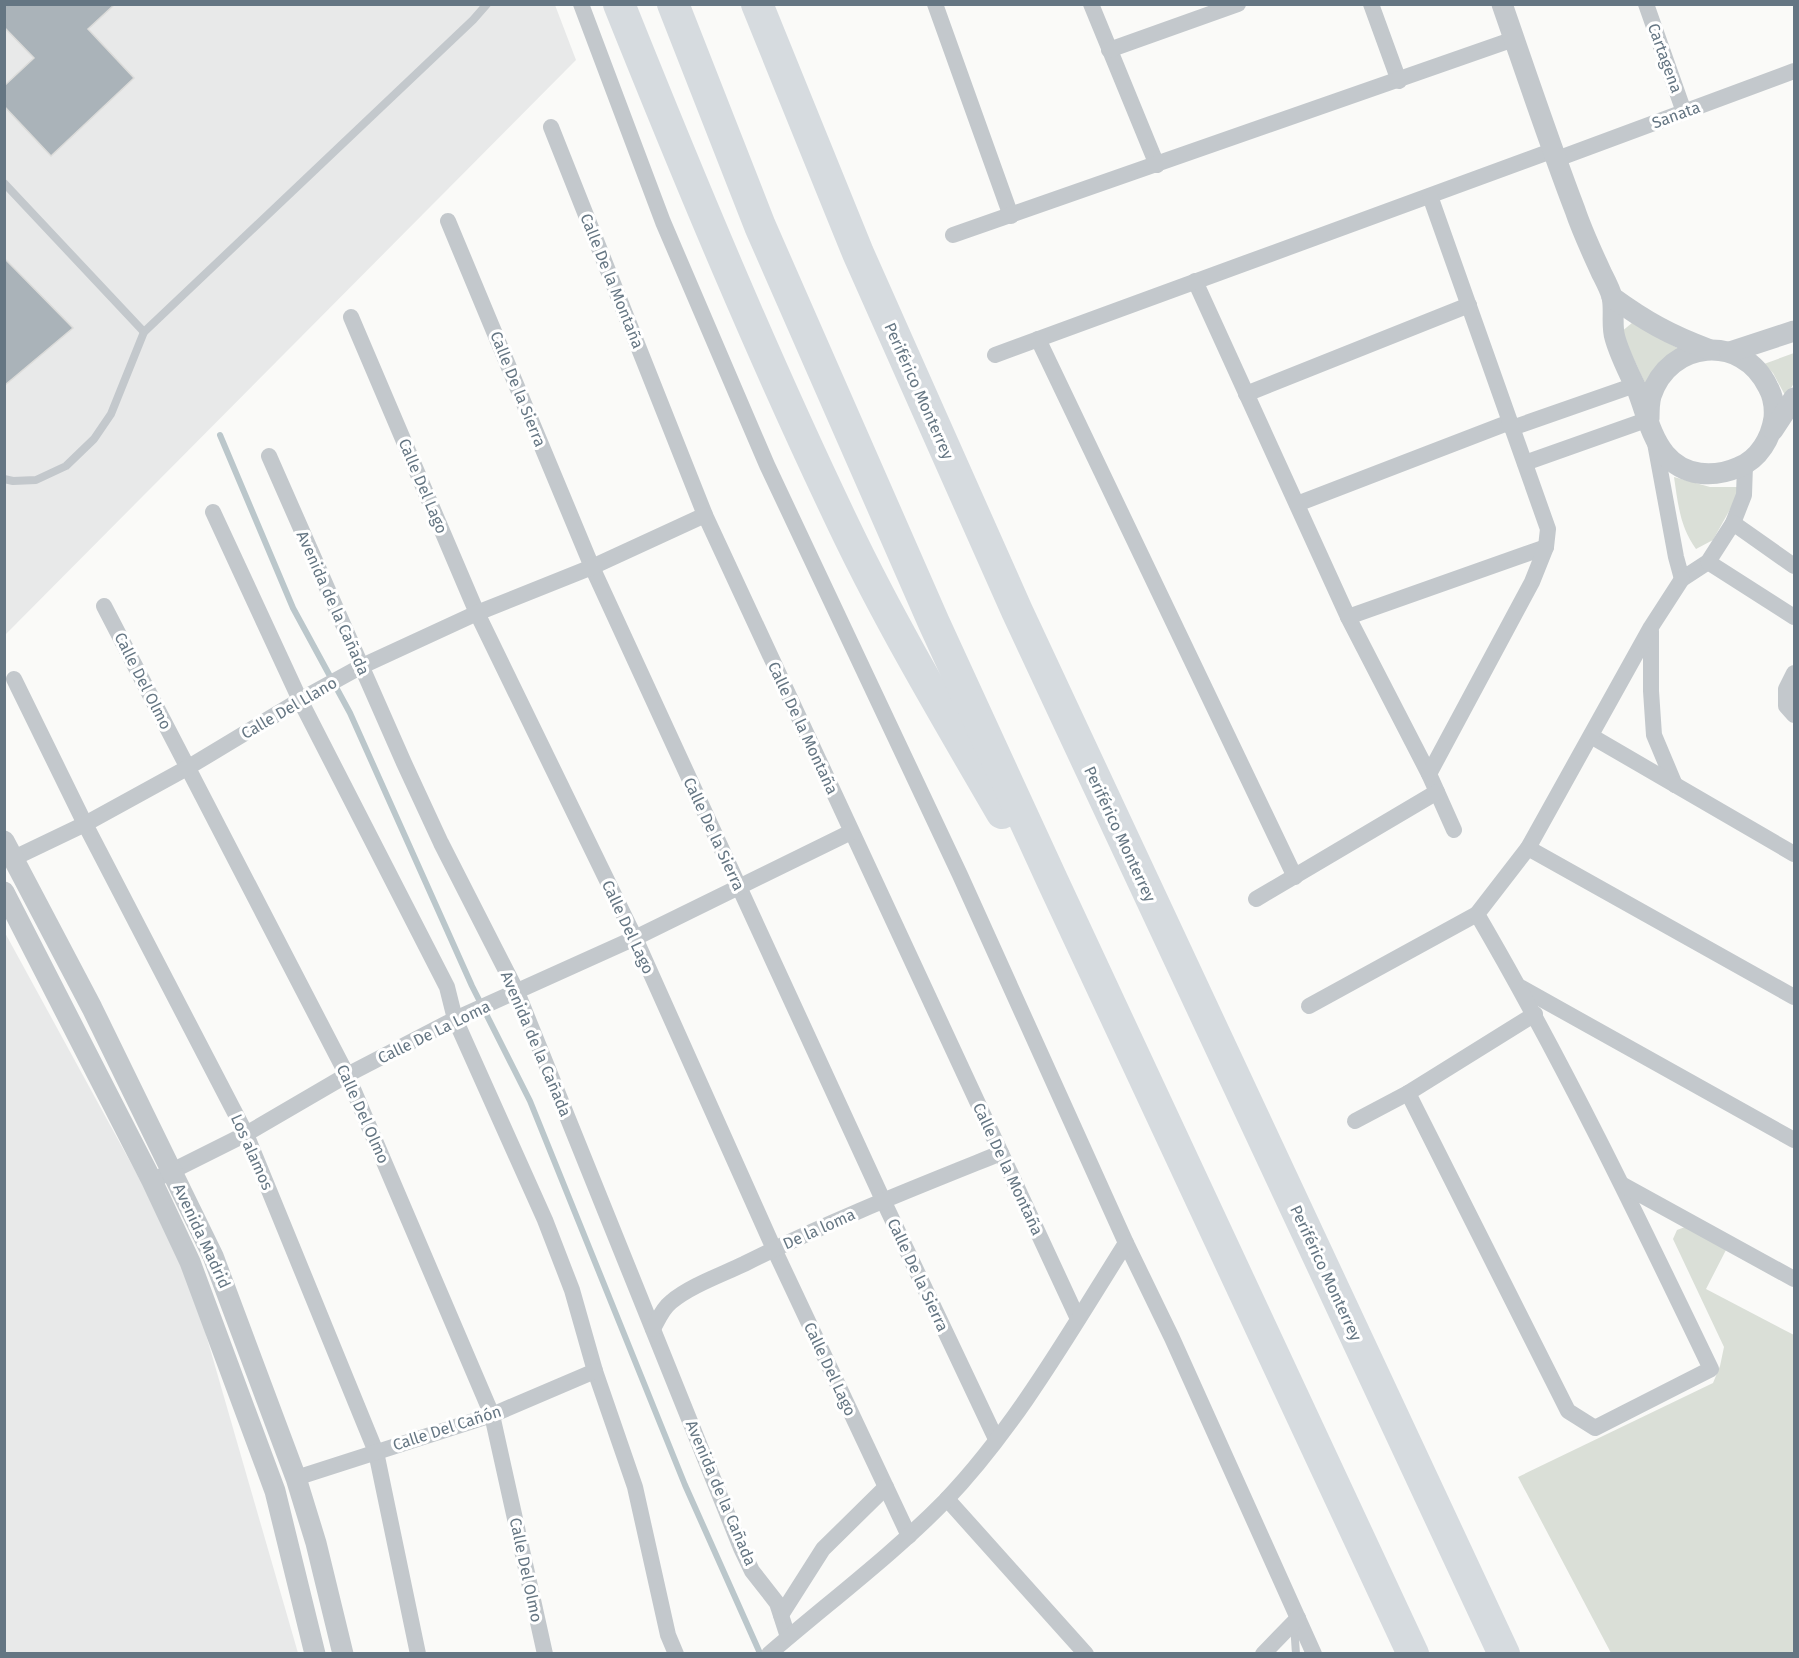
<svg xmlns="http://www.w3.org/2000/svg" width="1799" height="1658" font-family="'Fira Sans',sans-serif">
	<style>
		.built { fill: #e8e9e9 }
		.green { fill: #dadfd7 }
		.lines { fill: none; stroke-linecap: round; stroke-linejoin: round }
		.stream { stroke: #bbc7cb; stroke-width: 6 }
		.building { fill: #aab3b9; stroke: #dcdcda; stroke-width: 1.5 }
		.service { stroke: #c3c8cc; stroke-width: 8 }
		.minor { stroke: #c3c8cc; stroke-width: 16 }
		.tertiary { stroke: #c3c8cc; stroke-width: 21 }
		.motorway { stroke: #d6dbdf; stroke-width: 32 }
		.labels { text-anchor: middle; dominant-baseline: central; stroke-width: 6; stroke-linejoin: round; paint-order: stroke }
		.street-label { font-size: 16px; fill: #657683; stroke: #fff }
	</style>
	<rect width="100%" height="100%" fill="#fafaf8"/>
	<!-- built -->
	<g class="built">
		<polygon points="5,5 555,5 576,60 5,635"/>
		<polygon points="4,931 185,1262 298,1653 5,1653"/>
	</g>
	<!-- green -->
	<g class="green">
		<polygon points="1632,323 1683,351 1647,387 1621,332"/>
		<polygon points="1794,353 1794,383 1786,397 1773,373 1764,364"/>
		<path d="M1674 477 1710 487H1739L1733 504 1713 540 1696 549C1680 527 1678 504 1674 477Z"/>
		<polygon points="1685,1227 1726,1250 1706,1289 1794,1335 1794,1653 1611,1653 1518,1477 1713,1383 1720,1366 1724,1347 1673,1239 1677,1230"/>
	</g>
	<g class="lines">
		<!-- stream -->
		<polyline class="stream" points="220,435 293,608 350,713 472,986 530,1101 685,1485 759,1651"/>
	</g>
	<!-- building -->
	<g class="building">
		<polygon points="4,4 115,4 88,29 134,78 51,156 4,106 4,86 34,58 4,27"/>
		<polygon points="4,258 73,328 5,385 4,385"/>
	</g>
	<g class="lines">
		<!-- service -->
		<g class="service">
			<polyline points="4,183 144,332"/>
			<polyline points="4,479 13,481 36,480 66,466 94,439 111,414 144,332 473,20 487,4"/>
			<polyline points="1294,1624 1296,1654"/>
		</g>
		<!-- minor -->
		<g class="minor">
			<polyline points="581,4 663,222 767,465 960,875 1126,1243 1172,1338 1314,1654"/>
			<polyline points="935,4 1011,216"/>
			<polyline points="1091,4 1157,165"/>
			<polyline points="1371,4 1399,81"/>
			<polyline points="1646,4 1684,112"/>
			<polyline points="1109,50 1238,4"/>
			<polyline points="551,127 705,515 1078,1319"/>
			<polyline points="1557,159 1794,71"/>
			<polyline points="448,221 592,567 883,1200 996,1439"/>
			<polyline points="953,235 1514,39"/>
			<polyline points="1195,281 1348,617 1429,774 1454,830"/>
			<polyline points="351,317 477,613 635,938 774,1249 909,1536"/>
			<polyline points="1038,339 1295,877"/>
			<polyline points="995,355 1554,150"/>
			<polyline points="1246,394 1469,305"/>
			<polyline points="1512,428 1635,385"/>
			<polyline points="1655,443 1676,557 1682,579 1708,562 1733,523 1744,495 1745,465"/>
			<polyline points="269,456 404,763 441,843 517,992 741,1548 752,1571 777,1603 788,1637"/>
			<polyline points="1525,463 1649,419"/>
			<polyline points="1297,504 1510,422"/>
			<polyline points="213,512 300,700 447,987 455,1019 545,1220 572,1290 595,1371 635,1487 668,1635 676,1654"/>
			<polyline points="1733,523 1794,566"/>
			<polyline points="1708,562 1794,617"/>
			<polyline points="104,606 347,1075 492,1415 545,1654"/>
			<polyline points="1348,617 1546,547"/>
			<polyline points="1651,631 1651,691 1654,735 1675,785"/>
			<polyline points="1794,673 1786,689 1786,706 1794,715"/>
			<polyline points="14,679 85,824 246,1134 376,1452 418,1654"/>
			<polyline points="1591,736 1794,854"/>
			<polyline points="1429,774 1532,582 1546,547 1548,529 1430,196"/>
			<polyline points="1528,848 1794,997"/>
			<polyline points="14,858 85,824 187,768 300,700 360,667 477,613 592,567 705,515"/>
			<polyline points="1256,899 1437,792"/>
			<polyline points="1520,987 1794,1140"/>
			<polyline points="1309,1006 1477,914"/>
			<path d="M1535 1014 1408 1093 1568 1411 1595 1428 1711 1369C1637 1215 1563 1061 1477 914L1528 848 1651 627 1682 579"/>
			<polyline points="1355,1121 1408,1093"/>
			<polyline points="152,1181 246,1134 347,1075 455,1019 635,938 851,832"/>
			<polyline points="1623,1185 1794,1279"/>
			<path d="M653 1329C658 1320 662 1309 671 1302 690 1286 721 1275 744 1264 827 1222 914 1188 1001 1153"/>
			<polyline points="296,1478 492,1415 595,1371"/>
			<polyline points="947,1499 1086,1654"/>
			<polyline points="781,1615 823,1549 886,1487"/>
			<path d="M769 1654C828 1603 891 1556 945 1501 1016 1427 1071 1330 1126 1243"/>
			<polyline points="1263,1654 1298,1618"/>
		</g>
		<!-- tertiary -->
		<g class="tertiary">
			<path d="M1502 4C1526 73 1549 142 1575 210 1582 231 1592 252 1601 272 1605 280 1610 289 1612 297 1615 310 1611 325 1615 338 1620 356 1630 375 1638 392 1646 413 1651 437 1665 454 1684 477 1714 478 1739 467 1759 459 1771 438 1774 418 1775 407 1773 396 1768 387 1742 333 1669 340 1651 396 1649 403 1649 412 1649 419"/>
			<path d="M1612 297C1645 321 1670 335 1708 349"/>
			<polyline points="1730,352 1794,331"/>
			<polyline points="1773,430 1794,398"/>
			<polyline points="4,841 92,1008 213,1256 296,1478 316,1543 343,1654"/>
			<polyline points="4,892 152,1181 190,1262 275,1491 315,1654"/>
		</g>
		<!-- motorway -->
		<g class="motorway">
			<path d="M619 4C690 181 763 357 845 528 892 626 948 720 1002 813"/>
			<polyline points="673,4 760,226 934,623 1053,882 1413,1654"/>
			<polyline points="757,4 858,253 1017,611 1504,1654"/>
		</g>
	</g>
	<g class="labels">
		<!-- street labels -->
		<g class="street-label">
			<text transform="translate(1665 58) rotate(70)">Cartagena</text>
			<text transform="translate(1676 115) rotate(-20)">Sanata</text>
			<text transform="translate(612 281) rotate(68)">Calle De la Montaña</text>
			<text transform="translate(518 389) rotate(68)">Calle De la Sierra</text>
			<text transform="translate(919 391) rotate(66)">Periférico Monterrey</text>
			<text transform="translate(423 486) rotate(67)">Calle Del Lago</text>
			<text transform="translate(333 603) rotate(66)">Avenida de la Cañada</text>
			<text transform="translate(143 681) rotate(63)">Calle Del Olmo</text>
			<text transform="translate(289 708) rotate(-30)">Calle Del Llano</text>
			<text transform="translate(803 728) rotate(65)">Calle De la Montaña</text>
			<text transform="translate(714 834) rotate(65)">Calle De la Sierra</text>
			<text transform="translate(1120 834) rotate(65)">Periférico Monterrey</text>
			<text transform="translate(628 927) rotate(65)">Calle Del Lago</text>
			<text transform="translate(434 1032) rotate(-26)">Calle De La Loma</text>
			<text transform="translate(536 1044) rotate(67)">Avenida de la Cañada</text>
			<text transform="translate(363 1114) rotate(66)">Calle Del Olmo</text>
			<text transform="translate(252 1152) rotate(66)">Los alamos</text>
			<text transform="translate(1008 1169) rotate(65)">Calle De la Montaña</text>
			<text transform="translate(819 1229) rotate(-24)">De la loma</text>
			<text transform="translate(202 1236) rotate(65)">Avenida Madrid</text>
			<text transform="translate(1326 1273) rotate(65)">Periférico Monterrey</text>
			<text transform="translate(918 1275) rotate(65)">Calle De la Sierra</text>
			<text transform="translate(830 1369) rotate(65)">Calle Del Lago</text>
			<text transform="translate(447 1428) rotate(-18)">Calle Del Cañón</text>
			<text transform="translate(721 1493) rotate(67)">Avenida de la Cañada</text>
			<text transform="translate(526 1570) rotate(78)">Calle Del Olmo</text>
		</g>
	</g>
	<!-- border -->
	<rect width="1799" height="1658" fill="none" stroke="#657683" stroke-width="12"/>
</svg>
